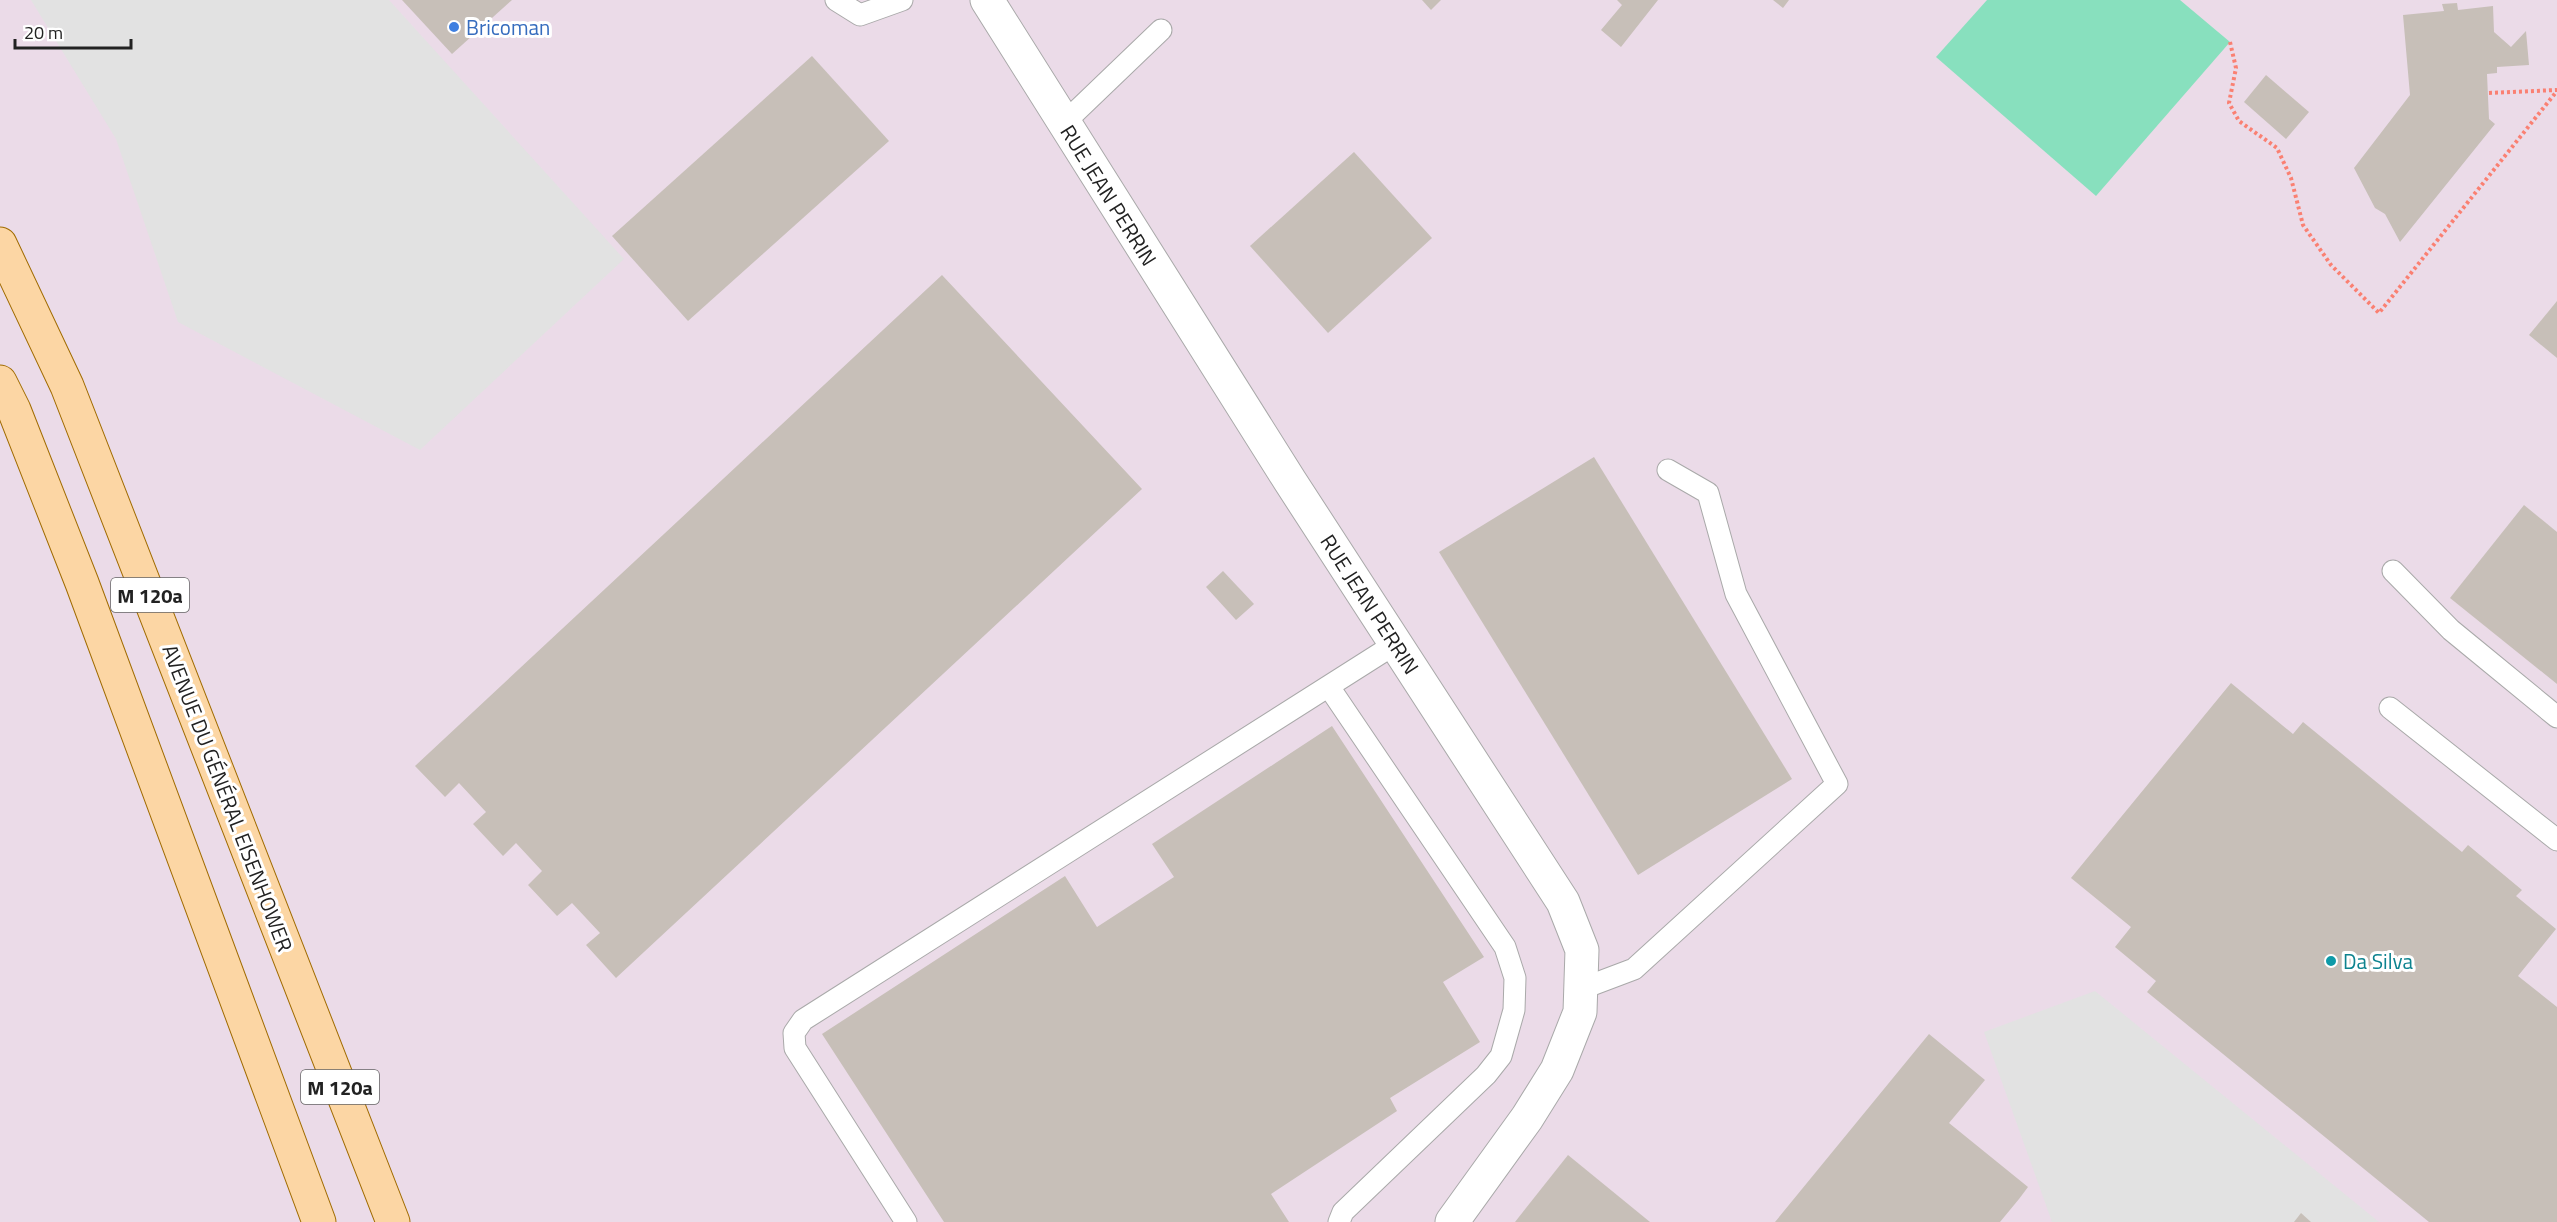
<svg xmlns="http://www.w3.org/2000/svg" width="2557" height="1222" font-family="'Titillium Web',sans-serif">
	<style>
		.industrial { fill: #ebdbe8 }
		.pitch { fill: #88e0be }
		.parking { fill: #e2e2e2 }
		.building { fill: #c7bfb8 }
		.lines { fill: none; stroke-linecap: round; stroke-linejoin: round }
		.service-casing { stroke: #a9a9a9; stroke-width: 23 }
		.minor-casing { stroke: #a9a9a9; stroke-width: 35 }
		.primary-casing { stroke: #a06b00; stroke-width: 35 }
		.path { stroke: #fa8072; stroke-width: 4; stroke-dasharray: 3 3; stroke-linecap: butt }
		.service { stroke: #fff; stroke-width: 21 }
		.minor { stroke: #fff; stroke-width: 33 }
		.primary { stroke: #fcd6a4; stroke-width: 33 }
		.shop-dot { fill: #3f7fe0; stroke: #fff; stroke-width: 2 }
		.culture-dot { fill: #0f9aa8; stroke: #fff; stroke-width: 2 }
		.labels { text-anchor: middle; dominant-baseline: central; stroke-width: 6; stroke-linejoin: round; paint-order: stroke }
		.shield { fill: #fff; stroke: #646464; stroke-width: 1.5 }
		.shield-label { font-size: 20px; font-weight: bold; fill: #222 }
		.shop-label { font-size: 21px; fill: #366cbe; stroke: #fff; text-anchor: start }
		.street-label { font-size: 21px; fill: #222; stroke: #fff }
		.culture-label { font-size: 21px; fill: #0d838f; stroke: #fff; text-anchor: start }
	</style>
	<rect width="100%" height="100%" fill="#f2efe9"/>
	<!-- industrial -->
	<rect class="industrial" x="0" y="0" width="2557" height="1222"/>
	<!-- pitch -->
	<polygon class="pitch" points="1987,0 2180,0 2230,42 2096,196 1936,57"/>
	<!-- parking -->
	<g class="parking">
		<polygon points="31,0 389,0 624,259 420,450 178,322 116,139"/>
		<polygon points="2095,991 2379,1222 2052,1222 1984,1032"/>
	</g>
	<!-- building -->
	<g class="building">
		<polygon points="402,0 512,0 452,54"/>
		<polygon points="1422,0 1441,0 1431,10"/>
		<polygon points="1617,0 1658,0 1621,47 1601,30 1622,5"/>
		<polygon points="1773,0 1789,0 1783,8"/>
		<polygon points="2457,3 2458,10 2493,6 2494,32 2511,47 2526,31 2529,65 2497,67 2497,73 2487,74 2489,119 2495,124 2400,242 2385,214 2375,208 2354,168 2410,95 2403,15 2444,11 2442,4"/>
		<polygon points="812,56 889,141 688,321 612,236"/>
		<polygon points="2266,75 2309,112 2286,139 2244,102"/>
		<polygon points="1354,152 1432,238 1328,333 1250,246"/>
		<polygon points="942,275 1142,489 616,978 586,945 600,933 572,903 557,916 528,885 542,871 516,843 503,856 473,824 486,812 459,783 445,797 415,766"/>
		<polygon points="2557,301 2557,358 2529,335"/>
		<polygon points="1594,457 1792,779 1638,875 1439,552"/>
		<polygon points="2524,505 2557,532 2557,684 2450,598"/>
		<polygon points="1223,571 1254,604 1236,620 1206,587"/>
		<polygon points="2231,683 2293,734 2303,722 2462,852 2468,845 2522,890 2516,896 2556,929 2518,976 2557,1007 2557,1222 2429,1222 2147,992 2156,981 2115,947 2131,927 2071,878"/>
		<polygon points="1332,726 1484,957 1443,982 1480,1042 1390,1098 1397,1111 1271,1194 1289,1222 944,1222 822,1034 1065,876 1097,927 1174,877 1152,844"/>
		<polygon points="1929,1034 1985,1080 1949,1123 2028,1187 2019,1199 2000,1222 1775,1222"/>
		<polygon points="1568,1155 1650,1222 1515,1222"/>
		<polygon points="2301,1213 2311,1222 2294,1222"/>
	</g>
	<g class="lines">
		<defs>
			<g id="service">
				<polyline points="836,0 860,15 902,0"/>
				<polyline points="1063,124 1161,30"/>
				<polyline points="2393,571 2451,630 2557,717"/>
				<polyline points="1329,687 1505,947 1515,978 1514,1010 1501,1056 1486,1075 1343,1212 1339,1222"/>
				<polyline points="2390,708 2557,840"/>
				<polyline points="1581,989 1634,969 1837,784 1736,594 1708,493 1668,470"/>
				<polyline points="906,1222 795,1048 794,1033 803,1020 1395,644"/>
			</g>
			<polyline id="minor" points="987,0 1290,481 1563,902 1582,950 1580,1012 1557,1070 1527,1118 1452,1222"/>
			<g id="primary">
				<polyline points="0,244 67,386 393,1222"/>
				<polyline points="0,382 14,410 82,583 319,1222"/>
			</g>
		</defs>
		<!-- service casing -->
		<use href="#service" class="service-casing"/>
		<!-- minor casing -->
		<use href="#minor" class="minor-casing"/>
		<!-- primary casing -->
		<use href="#primary" class="primary-casing"/>
		<!-- path -->
		<g class="path">
			<polyline points="2230,42 2236,68 2229,103 2239,121 2277,148 2291,178 2303,225 2331,265 2379,313 2557,91"/>
			<polyline points="2489,93 2557,90"/>
		</g>
		<!-- service -->
		<use href="#service" class="service"/>
		<!-- minor -->
		<use href="#minor" class="minor"/>
		<!-- primary -->
		<use href="#primary" class="primary"/>
	</g>
	<!-- markers -->
	<circle class="shop-dot" cx="454" cy="27" r="6"/>
	<circle class="culture-dot" cx="2331" cy="961" r="6"/>
	<g class="labels">
		<!-- shield labels -->
		<g class="shield">
			<rect x="111" y="578" width="78" height="34" rx="4.5"/>
			<rect x="301" y="1070" width="78" height="34" rx="4.5"/>
		</g>
		<g class="shield-label">
			<text x="150" y="595">M 120a</text>
			<text x="340" y="1087">M 120a</text>
		</g>
		<!-- shop labels -->
		<g class="shop-label">
			<text x="466" y="27">Bricoman</text>
		</g>
		<!-- street labels -->
		<g class="street-label">
			<text transform="translate(1109 195) rotate(58)">RUE JEAN PERRIN</text>
			<text transform="translate(1370 604) rotate(57)">RUE JEAN PERRIN</text>
			<text transform="translate(228 798) rotate(69)">AVENUE DU GÉNÉRAL EISENHOWER</text>
		</g>
		<!-- culture labels -->
		<g class="culture-label">
			<text x="2343" y="961">Da Silva</text>
		</g>
	</g>
	<!-- scale -->
	<path d="M15 39v9h116v-9" fill="none" stroke="#222222" stroke-width="3"/>
	<text x="24" y="39" font-size="18" fill="#222222" stroke="#ffffff" stroke-width="4.5" paint-order="stroke">20 m</text>
</svg>
